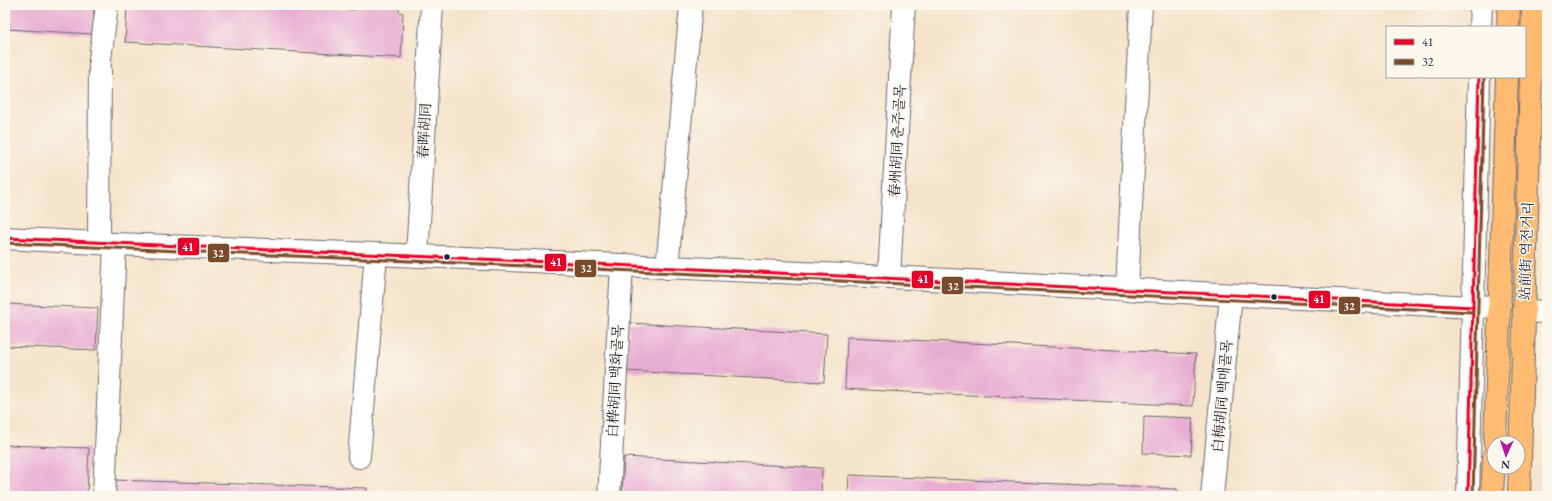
<svg xmlns="http://www.w3.org/2000/svg" width="1552" height="501" font-family="'EB Garamond','Noto Serif SC','Noto Serif KR',serif">
	<style>
		.building { fill: #e8add2 }
		.lines { fill: none; stroke-linecap: round; stroke-linejoin: round }
		.minor-casing { stroke: #6c666d; stroke-width: 24 }
		.major-casing { stroke: #6c666d; stroke-width: 24 }
		.minor { stroke: #fff; stroke-width: 22 }
		.major { stroke: #ffbb71; stroke-width: 22 }
		.bus-1-casing { stroke: #fbf7ec; stroke-width: 6 }
		.bus-2-casing { stroke: #fbf7ec; stroke-width: 6 }
		.bus-1 { stroke: #e4002b; stroke-width: 3 }
		.bus-2 { stroke: #7a4b2a; stroke-width: 3 }
		.bus-dot { fill: #22223b; stroke: #fbf7ec; stroke-width: 1.5 }
		.labels { text-anchor: middle; dominant-baseline: central; stroke-width: 3; stroke-linejoin: round; paint-order: stroke }
		.street-label { font-size: 14px; fill: #22223b; stroke: #fbf7ec }
		.line-badge { stroke: #fbf7ec; stroke-width: 1.5 }
		.badge-label { font-size: 11px; text-anchor: middle; font-weight: bold; fill: #fff }
	</style>
	<rect width="100%" height="100%" fill="#fbf7ec"/>
	<filter id="ink" filterUnits="userSpaceOnUse"><feTurbulence type="fractalNoise" baseFrequency=".025" numOctaves="2"/><feDisplacementMap in="SourceGraphic" scale="8" xChannelSelector="R" yChannelSelector="G"/><feConvolveMatrix kernelMatrix="1 2 1 2 8 2 1 2 1" color-interpolation-filters="sRGB"/></filter>
	<filter id="wash" filterUnits="userSpaceOnUse"><feTurbulence type="fractalNoise" baseFrequency=".012" numOctaves="4" result="noise"/><feDisplacementMap in="SourceGraphic" scale="16" xChannelSelector="R" yChannelSelector="G"/><feGaussianBlur stdDeviation="0.9" result="paint"/><feColorMatrix in="noise" values="0 0 0 0 0 0 0 0 0 0 0 0 0 0 0 0 0 1.4 0 .05"/><feComposite in="paint" operator="in"/></filter>
	<g filter="url(#wash)">
		<rect width="100%" height="100%" fill="#f5e4cb"/>
		<g id="blocks">
			<!-- building -->
			<g class="building">
				<polygon points="5,5 94,5 93,34 5,29"/>
				<polygon points="127,5 278,5 354,10 354,5 399,5 399,12 403,13 401,58 125,42"/>
				<polygon points="5,304 98,308 96,350 5,346"/>
				<polygon points="629,323 827,334 824,382 626,371"/>
				<polygon points="847,337 1196,354 1193,406 845,389"/>
				<polygon points="1144,416 1193,418 1191,455 1143,453"/>
				<polygon points="5,445 89,448 87,496 5,496"/>
				<polygon points="624,457 822,468 821,496 622,496"/>
				<polygon points="849,475 1177,489 1177,496 848,496"/>
				<polygon points="113,480 367,488 367,496 112,496"/>
				<polygon points="418,494 448,495 448,496 418,496"/>
			</g>
		</g>
	</g>
	<g filter="url(#ink)">
		<use href="#blocks" fill-opacity="0" stroke="#6c666d" stroke-width="1"/>
		<g class="lines">
			<defs>
				<g id="minor">
					<polyline points="1480,27 1481,5"/>
					<polyline points="5,238 115,244 376,254 889,277 1473,307 1500,306"/>
					<polyline points="99,243 100,59 107,5"/>
					<polyline points="417,256 432,5"/>
					<polyline points="667,268 691,5"/>
					<polyline points="889,277 904,5"/>
					<polyline points="1127,290 1141,5"/>
					<polyline points="1524,311 1547,312"/>
					<polyline points="359,457 376,254"/>
					<polyline points="104,496 115,244"/>
					<polyline points="609,496 622,265"/>
					<polyline points="1212,496 1231,295"/>
					<polyline points="1468,496 1479,77"/>
				</g>
				<g id="major">
					<polyline points="1508,27 1509,5"/>
					<polyline points="1495,443 1507,77"/>
					<polyline points="1492,496 1494,456"/>
					<polyline points="1519,496 1533,5"/>
				</g>
			</defs>
			<!-- minor casing -->
			<use href="#minor" class="minor-casing"/>
			<!-- major casing -->
			<use href="#major" class="major-casing"/>
			<!-- minor -->
			<use href="#minor" class="minor"/>
			<!-- major -->
			<use href="#major" class="major"/>
			<defs>
				<g id="bus-1">
					<path d="M5 238C194 248 384 254 573 263 873 276 1173 292 1473 307"/>
					<polyline points="1468,496 1479,77"/>
				</g>
				<g id="bus-2">
					<path d="M5 243C194 253 384 259 573 268 873 281 1173 297 1473 312"/>
					<polyline points="1473,496 1484,77"/>
				</g>
			</defs>
			<!-- bus-1 casing -->
			<use href="#bus-1" class="bus-1-casing"/>
			<!-- bus-2 casing -->
			<use href="#bus-2" class="bus-2-casing"/>
			<!-- bus-1 -->
			<use href="#bus-1" class="bus-1"/>
			<!-- bus-2 -->
			<use href="#bus-2" class="bus-2"/>
		</g>
	</g>
	<!-- markers -->
	<g class="bus-dot">
		<circle cx="447" cy="257" r="3.5"/>
		<circle cx="1274" cy="297" r="3.5"/>
	</g>
	<g class="labels">
		<!-- street labels -->
		<g class="street-label">
			<text transform="translate(424 131) rotate(-87)">春晖胡同</text>
			<text transform="translate(897 141) rotate(-87)">春州胡同 춘주골목</text>
			<text transform="translate(1526 251) rotate(-88)">站前街 역전거리</text>
			<text transform="translate(615 381) rotate(-87)">白桦胡同 백화골목</text>
			<text transform="translate(1222 396) rotate(-85)">白梅胡同 백매골목</text>
		</g>
	</g>
	<g class="line-badge">
		<rect x="177" y="237" width="23" height="19" rx="4" fill="#e4002b"/>
		<rect x="207" y="243" width="23" height="20" rx="4" fill="#7a4b2a"/>
		<rect x="544" y="253" width="23" height="19" rx="4" fill="#e4002b"/>
		<rect x="574" y="259" width="23" height="19" rx="4" fill="#7a4b2a"/>
		<rect x="911" y="270" width="23" height="19" rx="4" fill="#e4002b"/>
		<rect x="941" y="276" width="23" height="19" rx="4" fill="#7a4b2a"/>
		<rect x="1308" y="290" width="23" height="19" rx="4" fill="#e4002b"/>
		<rect x="1338" y="296" width="23" height="19" rx="4" fill="#7a4b2a"/>
	</g>
	<g class="badge-label">
		<text x="188" y="251">41</text>
		<text x="218" y="257">32</text>
		<text x="556" y="266">41</text>
		<text x="586" y="272">32</text>
		<text x="923" y="283">41</text>
		<text x="953" y="290">32</text>
		<text x="1319" y="303">41</text>
		<text x="1349" y="310">32</text>
	</g>
	<!-- margin -->
	<rect width="1552" height="501" fill="none" stroke="#fbf7ec" stroke-width="20"/>
	<!-- legend -->
	<rect x="1386" y="26" width="140" height="52" fill="#fbf7ec" stroke="#a4a2a5"/>
	<rect x="1394" y="39" width="20" height="6" fill="#e4002b" stroke="#a4a2a5"/>
	<text x="1422" y="46" font-size="12" fill="#22223b">41</text>
	<rect x="1394" y="59" width="20" height="6" fill="#7a4b2a" stroke="#a4a2a5"/>
	<text x="1422" y="66" font-size="12" fill="#22223b">32</text>
	<!-- north arrow -->
	<g transform="translate(1506 455) rotate(183)"><circle r="19" fill="#fbf7ec" stroke="#a4a2a5"/>
	<path d="M0-3L7 15L0 10L-7 15Z" fill="#b5179e"/>
	<text y="-6" font-size="11" font-weight="bold" text-anchor="middle" fill="#22223b">N</text>
	</g>
</svg>
